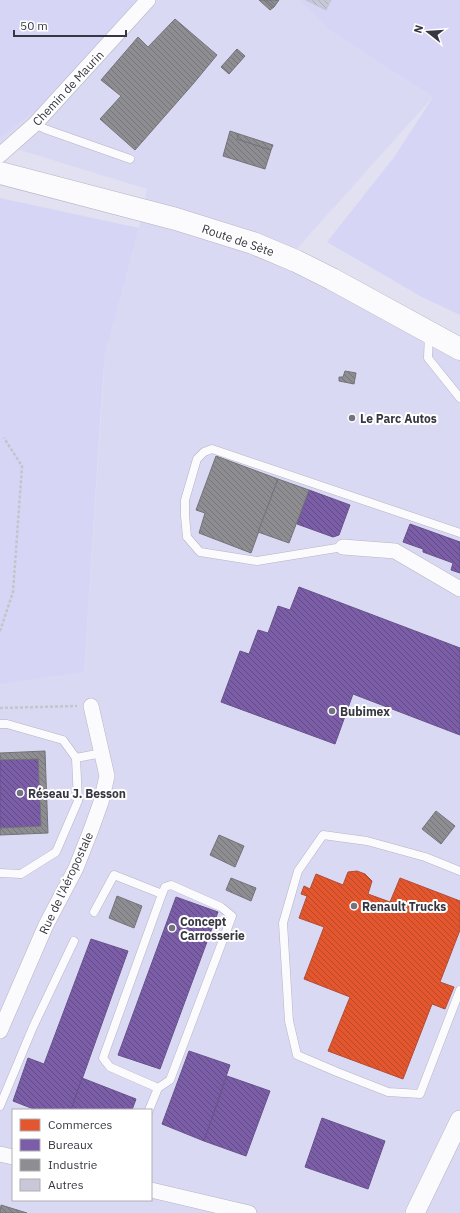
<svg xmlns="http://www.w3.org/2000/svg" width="460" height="1213" font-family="'IBM Plex Sans',sans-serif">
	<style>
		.built { fill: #dad9f4; fill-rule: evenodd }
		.grass { fill: #d6d5f5 }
		.shops { fill: url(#shops-back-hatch); stroke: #b04d34 }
		.offices { fill: url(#offices-back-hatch); stroke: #675289 }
		.industry { fill: url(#industry-back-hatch); stroke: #73737a }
		.building { fill: url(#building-back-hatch); stroke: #c4c3cf }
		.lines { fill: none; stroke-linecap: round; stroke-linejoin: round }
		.service-casing { stroke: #b5b4c1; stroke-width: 9 }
		.minor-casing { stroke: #b5b4c1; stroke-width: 16 }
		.tertiary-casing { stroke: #b5b4c1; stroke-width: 20 }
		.primary-casing { stroke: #b5b4c1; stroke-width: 23 }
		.path { stroke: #c4c4ca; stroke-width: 2.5; stroke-dasharray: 3 2; stroke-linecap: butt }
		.service { stroke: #fbfafd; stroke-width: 8 }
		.minor { stroke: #fbfafd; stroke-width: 15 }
		.tertiary { stroke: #fbfafd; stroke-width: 19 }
		.primary { stroke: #fbfafd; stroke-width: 22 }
		.poi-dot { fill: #73727f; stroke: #fff; stroke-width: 1.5 }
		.labels { text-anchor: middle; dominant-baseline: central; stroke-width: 4; stroke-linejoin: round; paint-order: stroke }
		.street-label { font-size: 12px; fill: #373742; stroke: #fff }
		.poi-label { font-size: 12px; font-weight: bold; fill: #373742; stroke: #fff; text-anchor: start }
	</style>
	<defs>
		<pattern id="shops-back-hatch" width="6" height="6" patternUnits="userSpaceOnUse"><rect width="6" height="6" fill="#e4572e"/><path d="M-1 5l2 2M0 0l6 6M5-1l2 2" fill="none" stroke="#ba4929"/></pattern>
		<pattern id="offices-back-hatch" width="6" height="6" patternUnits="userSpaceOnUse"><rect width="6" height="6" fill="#7b5ea7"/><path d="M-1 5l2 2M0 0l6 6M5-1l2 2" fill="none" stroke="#604a82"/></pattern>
		<pattern id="industry-back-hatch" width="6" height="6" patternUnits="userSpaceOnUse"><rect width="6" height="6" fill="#8d8d92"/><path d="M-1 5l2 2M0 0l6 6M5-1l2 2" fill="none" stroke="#747479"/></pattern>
		<pattern id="building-back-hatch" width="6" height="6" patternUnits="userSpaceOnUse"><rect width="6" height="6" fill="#c9c8d9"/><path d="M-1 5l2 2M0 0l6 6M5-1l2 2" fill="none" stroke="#adacbb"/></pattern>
	</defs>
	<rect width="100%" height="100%" fill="#e2e1f1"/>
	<!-- built -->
	<path class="built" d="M143 0H299L328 29 433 97 284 263 460 346V1213H0V684L84 672 105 355 139 228 147 189 0 144V138L57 94ZM13 1110H151V1200H13Z"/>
	<!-- grass -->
	<g class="grass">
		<polygon points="0,0 143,0 57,94 0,138"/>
		<polygon points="299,0 460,0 460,315 420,296 327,242 395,156 433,97 328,29"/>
		<polygon points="0,198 139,228 105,355 102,391 84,672 0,684"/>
	</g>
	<!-- shops -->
	<polygon class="shops" points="357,871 365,874 372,881 368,894 390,902 400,878 460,901 460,930 440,982 454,987 445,1009 432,1004 403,1079 328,1051 350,997 304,979 324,927 299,918 307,896 301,894 304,886 310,889 316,874 343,885 348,872"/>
	<!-- offices -->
	<g class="offices">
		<polygon points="309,490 350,505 339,535 333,537 297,524"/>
		<polygon points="410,524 460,542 460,573 451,570 453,563 423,552 423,549 403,542"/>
		<polygon points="299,587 460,648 460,735 353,694 335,744 221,702 240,651 249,654 258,630 268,633 278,606 290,610"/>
		<polygon points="38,759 41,826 0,828 0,760"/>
		<polygon points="176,897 218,912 160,1069 118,1055"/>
		<polygon points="91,939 128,951 71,1110 36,1110 13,1101 28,1058 44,1064"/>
		<polygon points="189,1051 230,1065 204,1141 162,1124"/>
		<polygon points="227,1076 270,1091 246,1156 204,1141"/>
		<polygon points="82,1078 136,1099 132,1110 71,1110"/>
		<polygon points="322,1118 385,1141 368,1189 305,1167"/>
	</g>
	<!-- industry -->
	<g class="industry">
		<polygon points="259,0 266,0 274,7 270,10"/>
		<polygon points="266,0 279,0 274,7"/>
		<polygon points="175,19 217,55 193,84 135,150 100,119 121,96 101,80 138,37 148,47"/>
		<polygon points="237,49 245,56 229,74 221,67"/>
		<polygon points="230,131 239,134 237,139 271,150 265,169 223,156"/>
		<polygon points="239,134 273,145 271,150 237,139"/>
		<polygon points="345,371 356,373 354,384 339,381 339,377 343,377"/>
		<polygon points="216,456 278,479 251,553 199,533 205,513 196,510"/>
		<polygon points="278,479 309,490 289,543 258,532"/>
		<polygon points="45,751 48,833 0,835 0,828 41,826 38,759 0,760 0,753"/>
		<polygon points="436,811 455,826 441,844 422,829"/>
		<polygon points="219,835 244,846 235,867 210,855"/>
		<polygon points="231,878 256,888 251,901 226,890"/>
		<polygon points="117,896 142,906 134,928 109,918"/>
		<polygon points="1,1205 27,1213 0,1213"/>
	</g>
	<!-- building -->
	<polygon class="building" points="306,0 331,0 326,10"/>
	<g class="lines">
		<defs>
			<g id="service">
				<polyline points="35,124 45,129 130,159"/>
				<polyline points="429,334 428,358 460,398"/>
				<polyline points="343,547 257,561 200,552 187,537 185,516 185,500 197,459 204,452 212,449 460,533"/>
				<polyline points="0,724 7,724 63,740 76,758 78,801 56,852 21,874 0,873"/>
				<polyline points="76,758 102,753"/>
				<polyline points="460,871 425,857 367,841 323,835 298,871 283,923 289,1021 297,1055 337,1072 388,1092 420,1094 460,990"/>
				<polyline points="94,912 114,875 162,894"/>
				<polyline points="0,1106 33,1027 74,941"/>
				<polyline points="149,1110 158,1088 170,1080 232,916 221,907 171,885 165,887 162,894 103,1058 110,1067 158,1088"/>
			</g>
			<g id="minor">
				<polyline points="0,155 35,124 148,0"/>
				<polyline points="343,547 395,551 460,589"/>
				<polyline points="0,1031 46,925 76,868 91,830 101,802 107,776 91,706"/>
				<polyline points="0,1154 13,1157"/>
				<polyline points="151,1190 249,1213"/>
			</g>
			<polyline id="tertiary" points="415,1213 460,1120"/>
			<polyline id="primary" points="0,173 176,219 253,243 296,261 332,279 460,349"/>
		</defs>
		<!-- service casing -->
		<use href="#service" class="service-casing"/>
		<!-- minor casing -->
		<use href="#minor" class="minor-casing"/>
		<!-- tertiary casing -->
		<use href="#tertiary" class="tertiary-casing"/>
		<!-- primary casing -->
		<use href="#primary" class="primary-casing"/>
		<!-- path -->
		<g class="path">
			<polyline points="0,631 13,592 22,466 4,438"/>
			<polyline points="0,708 77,706"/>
		</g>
		<!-- service -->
		<use href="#service" class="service"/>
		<!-- minor -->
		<use href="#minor" class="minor"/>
		<!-- tertiary -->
		<use href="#tertiary" class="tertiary"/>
		<!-- primary -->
		<use href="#primary" class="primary"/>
	</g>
	<!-- markers -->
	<g class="poi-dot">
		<circle cx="352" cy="418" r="4"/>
		<circle cx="332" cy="711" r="4"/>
		<circle cx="20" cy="793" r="4"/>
		<circle cx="354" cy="906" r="4"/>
		<circle cx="172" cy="928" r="4"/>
	</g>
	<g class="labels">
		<!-- street labels -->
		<g class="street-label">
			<text transform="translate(68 88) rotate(-47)">Chemin de Maurin</text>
			<text transform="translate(238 240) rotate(19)">Route de Sète</text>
			<text transform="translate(66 883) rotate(-65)">Rue de l'Aéropostale</text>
		</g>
		<!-- poi labels -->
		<g class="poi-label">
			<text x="360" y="418">Le Parc Autos</text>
			<text x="340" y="711">Bubimex</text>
			<text x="28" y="793">Réseau J. Besson</text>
			<text x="362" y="906">Renault Trucks</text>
			<text x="180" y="921">Concept<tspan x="180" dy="14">Carrosserie</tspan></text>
		</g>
	</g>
	<!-- legend -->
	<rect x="12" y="1109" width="140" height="92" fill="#ffffff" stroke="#afafb3"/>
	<rect x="20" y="1119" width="20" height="12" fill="#e4572e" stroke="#afafb3"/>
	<text x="48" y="1129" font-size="12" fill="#373742">Commerces</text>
	<rect x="20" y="1139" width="20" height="12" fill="#7b5ea7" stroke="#afafb3"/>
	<text x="48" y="1149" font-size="12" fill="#373742">Bureaux</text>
	<rect x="20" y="1159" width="20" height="12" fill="#8d8d92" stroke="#afafb3"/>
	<text x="48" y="1169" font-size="12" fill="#373742">Industrie</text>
	<rect x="20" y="1179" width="20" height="12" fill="#c9c8d9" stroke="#afafb3"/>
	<text x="48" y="1189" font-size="12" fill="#373742">Autres</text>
	<!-- north arrow -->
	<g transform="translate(428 32) rotate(287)" stroke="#ffffff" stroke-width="3" paint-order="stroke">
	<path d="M0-3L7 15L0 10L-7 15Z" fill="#373742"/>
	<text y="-6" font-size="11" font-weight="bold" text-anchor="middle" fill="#373742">N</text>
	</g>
	<!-- scale -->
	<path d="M14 30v6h112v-6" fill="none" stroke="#373742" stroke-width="2"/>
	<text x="20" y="30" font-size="12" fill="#373742" stroke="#ffffff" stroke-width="3" paint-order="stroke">50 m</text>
</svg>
